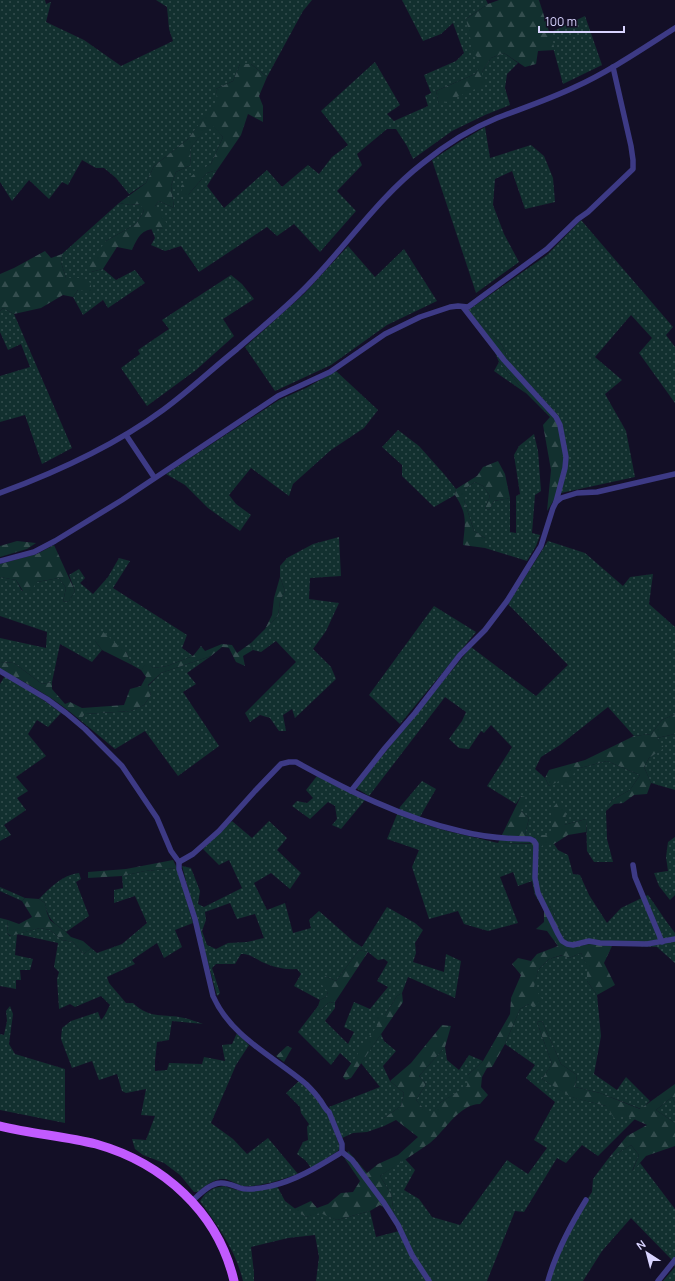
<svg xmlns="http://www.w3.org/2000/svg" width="675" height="1281" font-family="Manrope,sans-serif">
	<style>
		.grass { fill: url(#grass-dots); fill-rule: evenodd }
		.forest { fill: url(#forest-firs) }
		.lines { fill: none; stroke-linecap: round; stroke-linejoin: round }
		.street { stroke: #3d3a85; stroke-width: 5.5 }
		.primary { stroke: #c25bff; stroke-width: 9 }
	</style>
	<defs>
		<pattern id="grass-dots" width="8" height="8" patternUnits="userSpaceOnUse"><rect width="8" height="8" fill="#12302f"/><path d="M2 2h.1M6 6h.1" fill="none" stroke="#344d4e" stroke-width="1.8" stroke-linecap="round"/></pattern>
		<pattern id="forest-firs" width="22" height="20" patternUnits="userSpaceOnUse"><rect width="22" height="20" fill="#12302f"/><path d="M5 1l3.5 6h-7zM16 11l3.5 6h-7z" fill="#344d4e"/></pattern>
	</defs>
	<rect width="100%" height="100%" fill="#130f26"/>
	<!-- grass -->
	<g class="grass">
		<polygon points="0,0 45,0 46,4 51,2 46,22 84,40 121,66 173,41 169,29 167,7 156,0 312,0 303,11 267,77 251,64 240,64 233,81 216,89 218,100 188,139 154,166 146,183 129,194 116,178 104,168 96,168 82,160 68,185 62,182 49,199 29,180 12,201 0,182"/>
		<polygon points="402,0 486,0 488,4 466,19 483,62 475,74 436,91 439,104 482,72 491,58 504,53 518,63 507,74 505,88 510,105 485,115 452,131 413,159 407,146 396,129 387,129 357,154 362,165 337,191 356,211 320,252 294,224 277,236 267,227 199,272 181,246 165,251 151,245 155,238 151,228 164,229 155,206 159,201 174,208 171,186 176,172 191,165 190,149 210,122 223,137 211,164 197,172 188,195 207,173 217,170 207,186 224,208 267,170 282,187 308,165 319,174 332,157 348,145 321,111 375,62 400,105 387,114 394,121 428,106 425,96 431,93 424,75 456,61 464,53 453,23 441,34 423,41"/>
		<polygon points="585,16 602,65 563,84 549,33"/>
		<polygon points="485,127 490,158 531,145 544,156 553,178 555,202 525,209 512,171 495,179 493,205 504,234 519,262 476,293 432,160 458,143"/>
		<polygon points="119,203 130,205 141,204 144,211 136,224 106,241 91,272 103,269 116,280 135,270 145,283 108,308 103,300 83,315 73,297 78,290 79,278 66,278 61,262 62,254"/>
		<polygon points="581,220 673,327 666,335 675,347 675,403 639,353 652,338 631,315 595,357 622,380 605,394 626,431 635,477 561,493 558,415 510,363 502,345 467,311 547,255"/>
		<polygon points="348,246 375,277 404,249 437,301 387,325 331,365 275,391 245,347 304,294"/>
		<polygon points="231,275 242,284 254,299 223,319 234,336 196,370 147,406 121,368 140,354 138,350 169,329 162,320"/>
		<polygon points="3,308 14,314 72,448 42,464 25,415 0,422 0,376 30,367 21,344 8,350 0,332 0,311"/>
		<polygon points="499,362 527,394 494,371"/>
		<polygon points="336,371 378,410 364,428 331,450 293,484 289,496 251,468 229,495 236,504 251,515 240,531 208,508 185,485 166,474 279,400 306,388"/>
		<polygon points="398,430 419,446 444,474 456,489 455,495 434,507 402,476 402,465 382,447"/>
		<polygon points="534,434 538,451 541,491 535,495 532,533 540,535 536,546 527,561 485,548 485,538 474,531 464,500 464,489 475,482 483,486 490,496 485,508 489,510 494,501 510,498 510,532 516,533 516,496 520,494 514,455 519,446"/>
		<polygon points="339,537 341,576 310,578 309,599 339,603 326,631 313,649 331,667 336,679 295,718 292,709 283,715 286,731 279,731 270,718 260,715 250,722 245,713 296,662 276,641 261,652 253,650 251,643 278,616 280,601 285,591 280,577 280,566 287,558 313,544"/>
		<polygon points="548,541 585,553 623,586 630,577 653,574 649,604 675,627 675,714 662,720 651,734 634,736 608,707 560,745 541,757 535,769 545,778 549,786 576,769 607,761 640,775 630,790 612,800 606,811 607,839 613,862 594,862 587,851 586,819 564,825 552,809 552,835 525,835 529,818 521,811 521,796 516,804 487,786 512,747 491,725 484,733 481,731 469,749 459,748 449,739 462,721 466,712 445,697 369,796 356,788 471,647 536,696 568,665 508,604"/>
		<polygon points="119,558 130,561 113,588 187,635 182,648 193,656 167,666 153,668 147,663 141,670 132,665 126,652 95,641 102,650 92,662 60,644 52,682 42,684 14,663 0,662 0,638 46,648 47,632 0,616 0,577 16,580 22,591 37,582 59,578 66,588 63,602 69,601 75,591 69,575 79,569 85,578 80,583 93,594 108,577"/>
		<polygon points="434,606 476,632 400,724 369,695"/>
		<polygon points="211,656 187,673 196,684 183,692 219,746 178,776 145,731 115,749 80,720 85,714 131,711 144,705 151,695 148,686 161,673"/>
		<polygon points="5,676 35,694 61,713 48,727 37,720 28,734 46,756 16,777 28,791 17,798 26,810 4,825 11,835 0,841 0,684"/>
		<polygon points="675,734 675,790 651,783 644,767 649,758 663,748 657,738"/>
		<polygon points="317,776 365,800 341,829 332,825 337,819 335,806 328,802 310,819 292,806 297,801 307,803 313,798 306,790"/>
		<path d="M422 781 436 789 417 822 447 831 498 843 554 844 558 850 568 855 573 874 580 875 589 895 607 923 621 908 648 895C658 908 665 921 675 933V963L657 947 590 944 574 947 564 937 550 906 544 910 535 895 532 881 518 886 513 872 500 877 518 923 488 931 464 924 458 911 429 919 412 867 419 850 387 839 400 807Z"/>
		<path d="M232 821 252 838 269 821 287 838 277 850 301 873 290 889 271 873 254 883 267 910 285 903 293 933 311 928 309 920 319 911 353 941 362 947 387 907 415 923 423 930 415 943 416 953 413 962 444 972 446 954 461 961 455 998 408 977 402 993 397 996 385 1015 352 1064 340 1053 331 1065 298 1032 318 1006 321 1010 328 1003 335 1002V1008L325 1021 348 1044 354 1032 344 1027 354 1002 370 1009 388 987 377 981 388 962 384 959 378 960 368 952 359 950 336 981 325 976 328 992 326 997 320 1000 294 986 301 974 297 969C285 970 273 967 262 962 254 958 250 954 241 954L235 964H216L212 968 220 993 217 996 182 866 191 868 200 891 198 904 204 907 242 888 229 860 219 865 203 849ZM230 903 237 919 255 914 264 938 247 942 228 943 216 949 207 945 202 931 206 920 205 912Z"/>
		<polygon points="675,837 675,895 670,900 659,886 654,873 668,871 666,857 668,842"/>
		<path d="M177 868 193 923 175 930 182 947 164 958 157 943 132 960 135 964 107 977 109 983 126 1003H133C151 1020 163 1013 184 1018 190 1019 197 1022 203 1024L172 1021 169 1040 157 1042 155 1061V1071L167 1070 169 1063 202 1064 204 1057 225 1061 222 1045 232 1044 237 1033 249 1045 236 1065 211 1123 233 1139 247 1154 268 1138 298 1174C284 1179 257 1188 243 1186 237 1185 231 1180 225 1179 214 1178 205 1186 198 1192H194L180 1175 164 1163 143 1155 135 1149 132 1139 146 1140 155 1116 141 1115 146 1089 126 1093 122 1091 117 1074 99 1080 92 1061 72 1068 61 1039 62 1028 71 1021 98 1012 101 1020C106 1015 107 1010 110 1005L101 996 75 1007 70 1004 59 1009 57 979 59 972 54 967 58 943 17 934 15 955 33 959 30 970H20L21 980H16V989L0 986V918L8 920 7 933 10 936 40 928 50 930 62 940 73 942 84 954 91 948 97 953 122 944 147 923 135 896 114 903V890L123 888 122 876 145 871Z"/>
		<path d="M79 873 81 879 76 882 89 916 66 932C53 922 48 920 45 903L39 899C50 888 62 875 79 873Z"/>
		<polygon points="0,887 25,898 22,901 0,891"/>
		<path d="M581 953 587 965V981L597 995 601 1036 594 1074 617 1090 626 1077 650 1101 641 1109 600 1093 575 1087 577 1075 561 1064 542 1021 537 1022 552 1064 542 1079 572 1097 606 1106 635 1119 598 1156 582 1145 566 1163 557 1158 524 1212 515 1211 487 1281H316L319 1257 315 1235 288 1238 251 1247 254 1273V1281H243C236 1251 218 1226 200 1201L205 1194 214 1188 224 1186 240 1191 277 1186 285 1201 306 1217 320 1212 337 1220 370 1211 376 1237 403 1230 394 1214 391 1194 380 1176 405 1159 415 1170 404 1190 419 1199 432 1217 460 1225 507 1160 528 1174 547 1148 534 1140 555 1102 526 1078 535 1065 505 1044 520 1009 529 1004 538 970 549 959 563 955 569 958Z"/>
		<polygon points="10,1006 13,1014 9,1044 15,1054 65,1069 65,1123 0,1110 0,1034 4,1035 7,1021 6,1011"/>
		<polygon points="381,1034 384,1041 396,1051 383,1066 390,1081 404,1093 401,1106 384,1118 384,1126 367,1132 353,1133 342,1138 329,1107 380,1087 361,1063"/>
		<polygon points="445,1047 447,1060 459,1070 469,1055 483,1061 468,1075 468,1086 441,1102 429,1116 416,1100 426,1084 419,1076"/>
		<polygon points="299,1081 314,1095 328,1115 340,1147 338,1151 311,1168 306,1161 297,1154 303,1142 308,1140 307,1127 309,1124 301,1113 300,1107 286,1093"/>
		<polygon points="672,1097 675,1103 675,1123 656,1110"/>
		<polygon points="631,1145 639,1155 632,1171 640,1163 675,1209 675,1281 663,1281 675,1267 672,1260 631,1218 602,1251 583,1281 550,1281 558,1255 574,1219 592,1192 593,1179 608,1159"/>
	</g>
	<!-- forest -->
	<g class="forest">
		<polygon points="499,0 539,0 555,50 538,51 536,64 525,67 504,53 491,58 482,72 484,85 439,105 436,91 475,74 482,62 474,54 466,19 488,4"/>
		<path d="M240 64H251L267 77 259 96 263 106V122L248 114 241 135 217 170 207 173 188 195 182 196 181 186 197 171 211 164 223 137 210 123 190 149 191 165 176 172 171 186 174 208 159 201 155 206 168 225 164 229C144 228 140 232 132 250L117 247 103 269 91 272 87 265 106 241 136 224 144 211 140 204 130 205 119 203 146 183 154 166 188 139 217 100 216 89 233 81Z"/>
		<polygon points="45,251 51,258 62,254 61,262 66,278 79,278 91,283 91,292 78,290 73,297 63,295 41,308 14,314 3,308 0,311 0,274 14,268"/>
		<polygon points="467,311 502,345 510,363 558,415 564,443 565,463 555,498 547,511 551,470 543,425 550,417 527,394 499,362 491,343"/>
		<path d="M498 461 505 474 510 498 494 501 489 510 485 508 490 496 483 486 475 482 464 489V500L474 531 485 538V548L463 545C465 522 468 515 455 495L456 489 477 476 483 467Z"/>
		<polygon points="17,541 36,543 27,549 0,557 0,546"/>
		<polygon points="54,545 75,591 69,601 63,602 66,588 59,578 37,582 30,592 23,591 16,580 0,577 0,564 37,554"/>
		<polygon points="280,577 285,591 280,601 278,616 265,629 272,615 274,598"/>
		<polygon points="102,631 126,652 132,665 102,650 95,641"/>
		<path d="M251 643 253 650 243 656 245 666 236 662 229 648 222 647 211 656 161 673 148 685 151 695 144 705 131 711 85 714 80 720C56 699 28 684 0 669V662L14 663 42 684 52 682V689L65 704 70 702 82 708 124 705 130 689 141 686 146 677 141 670 147 662 153 668 167 666 193 656 201 646 205 651 222 644 232 645 237 653Z"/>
		<polygon points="675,714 675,734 657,738 664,748 649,758 644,767 651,783 647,794 634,795 623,803 614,804 606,811 612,800 630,790 640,775 607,761 576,769 567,786 561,780 549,786 545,778 549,770 585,760 634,736 651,734 662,720"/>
		<polygon points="521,796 525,797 521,811 529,818 525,835 552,835 552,809 560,799 566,814 564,825 586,819 586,832 568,835 554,844 544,844 537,851 531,843 498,843"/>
		<polygon points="173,860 177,868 145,871 122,876 88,878 88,872 126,869"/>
		<polygon points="25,898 39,899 45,903 47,913 50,920 66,932 71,937 83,941 91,948 84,954 73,942 62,940 50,930 40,928 11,936 7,933 8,920 19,924 32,917 22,901"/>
		<path d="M550 906 564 937 574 947 590 944 612 946 604 963 615 985 597 995 587 981V966L581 953 569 958 562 955 549 959 538 970 534 987 542 999 534 1008 529 1004 520 1009 505 1044 492 1067 487 1068 482 1077 481 1087 488 1095 480 1104C459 1104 445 1131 430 1143 414 1154 397 1165 380 1176L391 1194 394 1214 380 1205 370 1211 337 1220 320 1213 306 1217 294 1209 311 1201 317 1208 328 1204 341 1193 353 1192 360 1181 345 1159 348 1151 367 1173 378 1164 398 1155 418 1137 396 1120 384 1126V1118L401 1106 404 1093 390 1081 411 1063 442 1025 451 1026 445 1047 419 1076 426 1084 416 1100 429 1115 441 1102 467 1086 468 1075 483 1061 510 1014 511 998 521 975 512 964 518 958 531 961 537 954 558 946 547 931 536 929 544 922V910Z"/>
		<polygon points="359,950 368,952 335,1002 328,1003 321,1010 318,1006 320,1000 326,997 328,992 322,985 325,976 336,981"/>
		<polygon points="402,993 403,1002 351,1078 346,1080 343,1077 346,1071 377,1026 376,1022 377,1017 385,1015 397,996"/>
		<polygon points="542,1021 561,1064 577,1075 575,1087 600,1093 640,1109 675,1084 675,1103 672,1097 656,1110 675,1123 675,1146 646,1156 632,1172 639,1155 631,1145 608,1159 627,1136 647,1125 625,1115 614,1118 606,1106 571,1097 542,1079 552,1064 537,1022"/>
		<polygon points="287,1046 292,1048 284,1062 276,1056"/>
	</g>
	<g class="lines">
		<!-- street -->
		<g class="street">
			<polyline points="463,307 504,360 556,417 560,425 566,457 565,468 556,502"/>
			<polyline points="126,435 154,477"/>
			<path d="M0 493C57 472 114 446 163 410 189 391 212 369 237 349 261 328 286 308 308 285 347 245 378 198 423 163 445 145 470 129 497 118 523 108 550 99 575 87 610 71 642 49 675 28"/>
			<polyline points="0,561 34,552 55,541 122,500 278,396 330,372 385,334 420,317 450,307 458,306 468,307 547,249 578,219 588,212 633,169 633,160 631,146 613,67"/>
			<path d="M0 671 47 699 66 713 85 729 122 766 157 818 171 851 179 862V869L195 919 213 996C231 1037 273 1056 306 1084 311 1089 316 1094 320 1100 323 1104 325 1109 329 1112L342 1144V1152L352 1160 384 1203 398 1225 412 1255 429 1281"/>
			<polyline points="351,791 385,748 415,713 460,655 485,630 507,601 541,546 553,508 556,502 561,498 577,493 597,492 675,474"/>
			<path d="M179 862 193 854 219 831 255 791 281 764 289 762H296C347 790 402 818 460 831 483 837 506 839 530 839L534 841 536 844 535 878 538 893 558 934 562 941 567 944 573 945 589 941 600 943 647 944 675 939"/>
			<polyline points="633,865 635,877 662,942"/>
			<path d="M192 1201C200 1194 209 1184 220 1183 227 1182 234 1186 240 1188 249 1191 262 1188 271 1186 297 1180 319 1166 342 1152"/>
			<path d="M548 1281C556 1252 570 1226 586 1200"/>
			<polyline points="658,1281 675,1260"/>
		</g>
		<!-- primary -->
		<path class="primary" d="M0 1126C32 1134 64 1136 96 1144 163 1163 218 1212 234 1281"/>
	</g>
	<!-- north arrow -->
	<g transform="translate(647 1253) rotate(324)" stroke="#130f26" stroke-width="3" paint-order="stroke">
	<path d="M0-3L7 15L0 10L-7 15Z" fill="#d9d4ff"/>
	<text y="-6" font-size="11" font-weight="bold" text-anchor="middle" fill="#d9d4ff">N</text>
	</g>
	<!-- scale -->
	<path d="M539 26v6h85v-6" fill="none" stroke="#d9d4ff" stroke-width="2"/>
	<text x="545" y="26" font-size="12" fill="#d9d4ff" stroke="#130f26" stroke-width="3" paint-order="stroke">100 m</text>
</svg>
